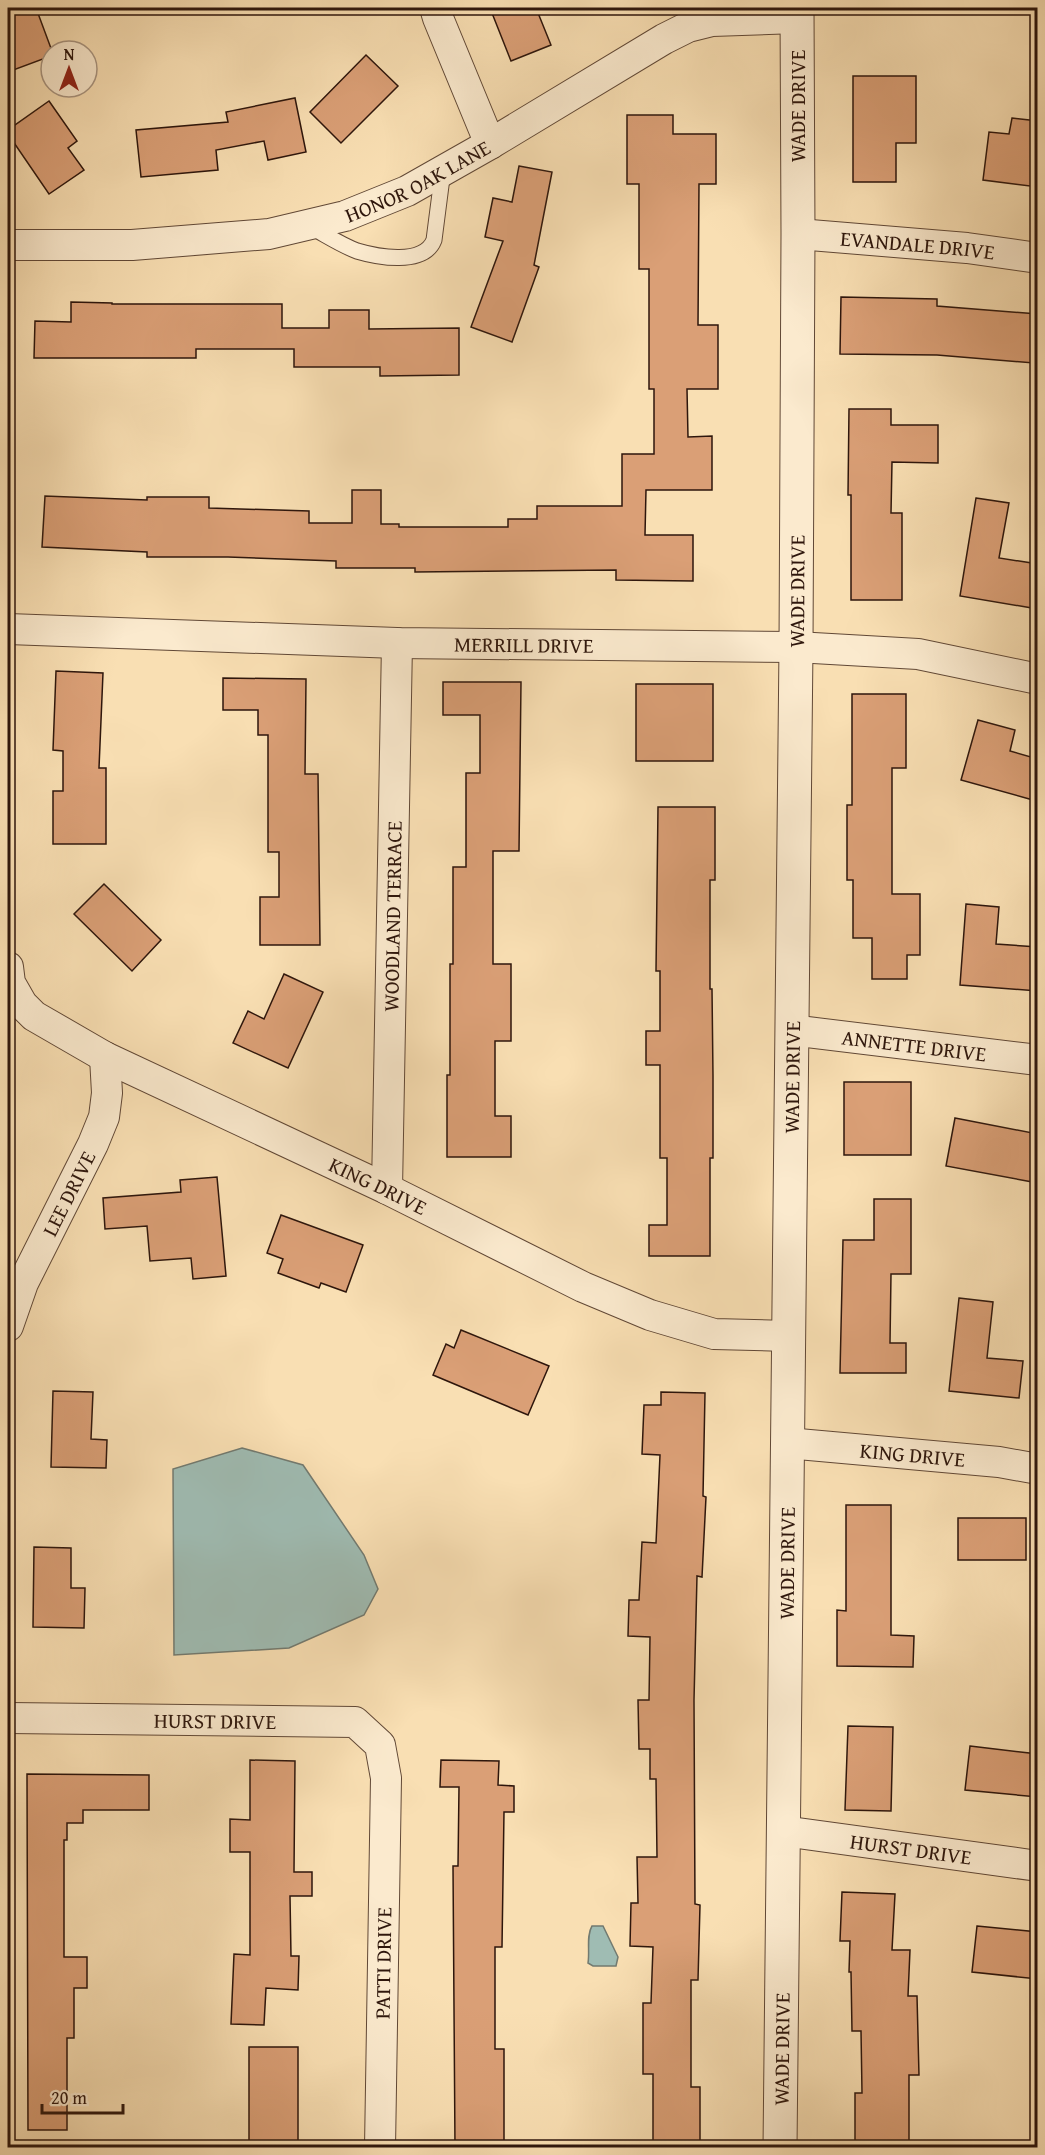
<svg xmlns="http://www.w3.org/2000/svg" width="1045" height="2155" font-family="'Gentium Book Plus',serif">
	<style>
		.water { fill: #9fbcb3; stroke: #727a70; stroke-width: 1.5 }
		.building { fill: #da9f76; stroke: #2e160c; stroke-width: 1.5 }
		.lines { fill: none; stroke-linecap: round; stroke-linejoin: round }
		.service-casing { stroke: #614836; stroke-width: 17 }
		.minor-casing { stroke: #614836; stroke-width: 32 }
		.tertiary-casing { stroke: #614836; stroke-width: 35 }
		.service { stroke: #fbeace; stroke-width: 15 }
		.minor { stroke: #fbeace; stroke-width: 30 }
		.tertiary { stroke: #fbeace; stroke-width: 33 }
		.labels { text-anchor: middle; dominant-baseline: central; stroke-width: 5; stroke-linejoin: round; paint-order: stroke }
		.street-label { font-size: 21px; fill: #2e160c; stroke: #fbeace }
	</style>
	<rect width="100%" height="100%" fill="#f9dfb3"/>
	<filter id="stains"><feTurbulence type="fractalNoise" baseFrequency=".00333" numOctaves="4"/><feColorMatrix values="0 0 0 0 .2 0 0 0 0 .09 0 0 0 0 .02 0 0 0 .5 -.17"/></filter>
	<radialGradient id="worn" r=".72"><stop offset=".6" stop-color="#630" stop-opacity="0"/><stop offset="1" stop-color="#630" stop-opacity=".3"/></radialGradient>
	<!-- water -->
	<g class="water">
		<polygon points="242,1448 303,1465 364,1555 378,1589 364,1615 289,1648 174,1655 173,1469"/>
		<path d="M592 1926H603L618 1957 616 1966H593L588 1963C590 1951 586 1936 592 1926Z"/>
	</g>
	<!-- building -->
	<g class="building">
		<polygon points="8,8 36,8 52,51 51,56 8,72"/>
		<polygon points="490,8 536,8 551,45 511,61"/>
		<polygon points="366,55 398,86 341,143 310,112"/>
		<polygon points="853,76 916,76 916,143 896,143 896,182 853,182"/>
		<polygon points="295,98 306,152 268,160 264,141 216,150 218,170 141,177 136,130 228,122 226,112"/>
		<polygon points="49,101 77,141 68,148 84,170 49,194 8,134 8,130"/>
		<polygon points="627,115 673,115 673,134 716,134 716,184 699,184 698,325 718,325 718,389 687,389 688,437 712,436 712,490 646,490 645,535 693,535 693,581 616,580 616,570 415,572 415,568 336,568 336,561 228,557 147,557 147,552 42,547 45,496 147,500 147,497 209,497 209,508 309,511 309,523 352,523 352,490 381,490 381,524 399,524 399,527 508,527 508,519 537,519 537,506 622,506 622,454 654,454 654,389 649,389 649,269 639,269 639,184 627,184"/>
		<polygon points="1012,118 1038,121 1038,187 983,180 989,132 1009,134"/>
		<polygon points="519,166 552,172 534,265 539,267 512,342 471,327 503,241 485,237 493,198 512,202"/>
		<polygon points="841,297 937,299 937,306 1038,314 1034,363 937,355 840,354"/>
		<polygon points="71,302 112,303 112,304 282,304 282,328 329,328 329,310 369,310 369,329 459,328 459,375 380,376 380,367 294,367 294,349 196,349 196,358 34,358 35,321 71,322"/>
		<polygon points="849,409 891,409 891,425 938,425 938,463 892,462 891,513 902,513 902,600 851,600 851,495 848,495"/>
		<polygon points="976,498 1009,503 999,558 1038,564 1038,609 960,596"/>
		<polygon points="56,671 103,673 99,768 106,768 106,844 53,844 53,791 63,791 63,751 53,750"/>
		<polygon points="223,678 306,679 305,774 318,774 320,945 260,945 260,897 279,897 279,852 268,852 268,735 258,735 258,710 223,710"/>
		<polygon points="443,682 521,682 519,851 493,851 493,964 511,964 511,1041 495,1041 495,1116 511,1116 511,1157 447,1157 447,1075 450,1075 450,964 453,964 453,867 466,867 466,773 480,773 480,715 443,715"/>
		<rect x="636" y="684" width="77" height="77"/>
		<polygon points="852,694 906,694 906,768 892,768 892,894 920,894 920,955 907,955 907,979 872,979 872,938 853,938 853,880 847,880 847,805 852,805"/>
		<polygon points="978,720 1015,730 1010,751 1038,759 1038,782 1033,800 961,780"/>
		<polygon points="658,807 715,807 715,880 710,880 710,989 712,989 713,1076 713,1158 710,1158 710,1256 649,1256 649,1225 667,1225 667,1158 660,1158 660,1065 646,1065 646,1031 660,1031 660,971 656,971"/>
		<polygon points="104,884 161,940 132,971 74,914"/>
		<polygon points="966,904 999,907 996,944 1038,947 1038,991 960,985"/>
		<polygon points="284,974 323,992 288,1068 233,1043 248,1011 264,1019"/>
		<rect x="844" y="1082" width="67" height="73"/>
		<polygon points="955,1118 1038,1134 1038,1183 946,1166"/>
		<polygon points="217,1177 226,1276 193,1279 191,1258 150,1261 147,1226 105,1229 103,1198 181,1192 180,1180"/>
		<polygon points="874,1199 911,1199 911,1274 891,1274 890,1343 906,1343 906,1373 840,1373 843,1240 874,1240"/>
		<polygon points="281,1215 363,1245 346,1292 321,1283 319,1288 278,1273 283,1259 267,1253"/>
		<polygon points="959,1298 993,1302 987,1358 1023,1361 1019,1398 949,1391"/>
		<polygon points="461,1330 549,1366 528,1415 433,1375 446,1344 454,1348"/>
		<polygon points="53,1391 93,1392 91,1439 107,1440 106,1468 51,1467"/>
		<polygon points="661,1392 705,1393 703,1496 706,1497 702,1577 697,1576 694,1700 695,1904 700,1905 698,1980 691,1980 691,2087 700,2087 700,2148 653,2148 653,2074 643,2074 643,2003 651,2003 653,1947 630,1946 631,1903 638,1903 637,1857 657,1857 656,1779 650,1779 650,1749 639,1749 638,1700 649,1700 650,1637 628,1636 629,1600 639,1600 642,1542 656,1543 660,1455 642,1454 644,1405 661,1405"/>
		<polygon points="846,1505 891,1505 891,1635 914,1636 913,1667 837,1666 837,1610 846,1611"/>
		<rect x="958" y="1518" width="68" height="42"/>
		<polygon points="34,1547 71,1548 71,1588 85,1588 84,1628 33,1627"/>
		<polygon points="848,1726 893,1727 891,1811 845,1810"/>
		<polygon points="970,1746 1038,1754 1038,1797 965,1790"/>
		<polygon points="250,1760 295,1761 294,1872 312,1872 312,1896 290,1896 291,1956 299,1956 298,1990 266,1988 264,2025 231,2024 234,1954 250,1955 250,1852 230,1852 230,1819 250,1820"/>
		<polygon points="441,1760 499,1761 498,1785 514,1786 514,1812 504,1812 502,1947 495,1947 495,2049 504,2049 504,2148 455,2148 453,1866 458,1866 459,1787 440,1787"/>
		<polygon points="27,1774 149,1775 149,1810 83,1810 83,1823 67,1823 67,1840 64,1840 64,1957 87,1957 87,1988 74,1988 74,2038 67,2038 67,2130 28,2130"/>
		<polygon points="842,1892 895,1894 892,1950 910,1950 908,1996 917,1996 919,2075 909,2075 909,2148 855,2148 855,2093 862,2093 861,2031 852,2031 851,1972 849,1972 850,1941 840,1941"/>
		<polygon points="977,1926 1038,1932 1038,1979 972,1972"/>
		<rect x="249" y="2047" width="49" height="101"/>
	</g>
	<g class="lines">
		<defs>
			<path id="service" d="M311 227C326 235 341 245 357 251 377 257 424 266 434 240L443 170"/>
			<g id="minor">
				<polyline points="435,8 438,18 490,144"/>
				<path id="s1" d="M798 234 967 248 1038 258"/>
				<path id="s2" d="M8 245H132L269 234 345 216 407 191 490 144 664 39 688 27 712 21 797 18"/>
				<path id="s3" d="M8 629 397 643 796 647 918 654 1038 679"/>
				<path id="s4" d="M8 967 10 983 22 1004 34 1016 105 1057 387 1189 583 1287 650 1315 714 1334 788 1336"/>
				<path id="s5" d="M791 1030 1038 1060"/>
				<path id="s6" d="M387 1189 397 643"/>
				<path id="s7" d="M8 1326 23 1283 93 1144 104 1117 107 1093 105 1057"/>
				<path id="s8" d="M787 1443 999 1462 1038 1469"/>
				<path id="s9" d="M8 1718 355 1722 380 1745 386 1778 380 2148"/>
				<path id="s10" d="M783 1831 1038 1866"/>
			</g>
			<g id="tertiary">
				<path id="s11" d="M780 2148 796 647 798 234 797 8"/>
			</g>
		</defs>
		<!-- service casing -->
		<use href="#service" class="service-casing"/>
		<!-- minor casing -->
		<use href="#minor" class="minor-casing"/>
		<!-- tertiary casing -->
		<use href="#tertiary" class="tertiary-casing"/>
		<!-- service -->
		<use href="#service" class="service"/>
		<!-- minor -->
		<use href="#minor" class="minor"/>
		<!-- tertiary -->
		<use href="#tertiary" class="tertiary"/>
	</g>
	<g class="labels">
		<!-- street labels -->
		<g class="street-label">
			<text transform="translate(797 106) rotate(-90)">WADE DRIVE</text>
			<text stroke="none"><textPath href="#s2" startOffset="420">HONOR OAK LANE</textPath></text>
			<text stroke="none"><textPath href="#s1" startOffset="120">EVANDALE DRIVE</textPath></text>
			<text stroke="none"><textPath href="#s11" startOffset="1557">WADE DRIVE</textPath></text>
			<text stroke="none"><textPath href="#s3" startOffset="516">MERRILL DRIVE</textPath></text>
			<text stroke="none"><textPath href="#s6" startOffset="273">WOODLAND TERRACE</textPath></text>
			<text stroke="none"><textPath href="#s5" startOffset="124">ANNETTE DRIVE</textPath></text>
			<text stroke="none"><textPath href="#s11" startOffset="1071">WADE DRIVE</textPath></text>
			<text stroke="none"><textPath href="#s4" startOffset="441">KING DRIVE</textPath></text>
			<text stroke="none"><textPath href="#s7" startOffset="146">LEE DRIVE</textPath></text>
			<text stroke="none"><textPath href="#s8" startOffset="126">KING DRIVE</textPath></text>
			<text stroke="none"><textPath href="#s11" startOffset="585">WADE DRIVE</textPath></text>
			<text stroke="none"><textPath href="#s9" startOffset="207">HURST DRIVE</textPath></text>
			<text stroke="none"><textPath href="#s10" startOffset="129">HURST DRIVE</textPath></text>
			<text transform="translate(383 1963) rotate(-89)">PATTI DRIVE</text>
			<text stroke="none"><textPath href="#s11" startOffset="99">WADE DRIVE</textPath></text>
		</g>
	</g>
	<!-- margin -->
	<rect width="1045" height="2155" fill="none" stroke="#f9dfb3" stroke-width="30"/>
	<rect x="9" y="9" width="1027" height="2137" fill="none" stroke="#2e160c" stroke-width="3"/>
	<rect x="15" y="15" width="1015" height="2125" fill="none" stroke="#2e160c" stroke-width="1.5"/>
	<!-- north arrow -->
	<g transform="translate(69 69)"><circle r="28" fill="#fbeace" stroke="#a99580" stroke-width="1.5"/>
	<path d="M0-4.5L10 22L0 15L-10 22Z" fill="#8f2418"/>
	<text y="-9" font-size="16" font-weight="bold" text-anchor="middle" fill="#2e160c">N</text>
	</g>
	<!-- scale -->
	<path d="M42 2104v9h81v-9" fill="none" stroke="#2e160c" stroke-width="3"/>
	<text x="51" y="2104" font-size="18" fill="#2e160c" stroke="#fbeace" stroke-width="4.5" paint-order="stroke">20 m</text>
	<rect width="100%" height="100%" filter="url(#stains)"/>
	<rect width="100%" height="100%" fill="url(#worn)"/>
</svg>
